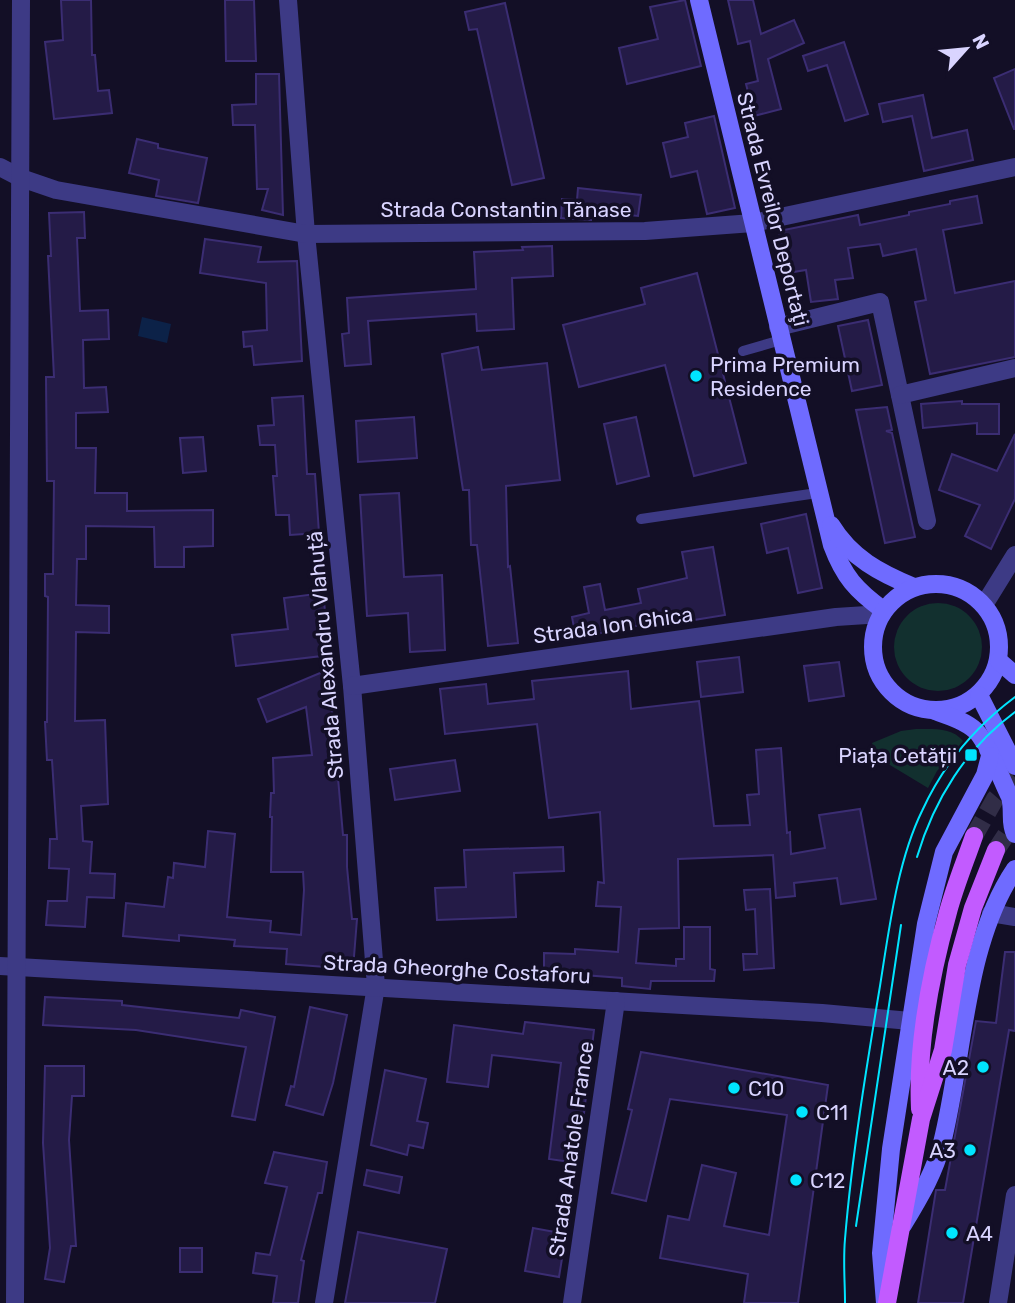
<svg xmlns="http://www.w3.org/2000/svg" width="1015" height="1303" font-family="Rubik,sans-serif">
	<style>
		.green { fill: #12302f }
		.water { fill: #0c2248 }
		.building { fill: #241b47; stroke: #3b2d73; stroke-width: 2 }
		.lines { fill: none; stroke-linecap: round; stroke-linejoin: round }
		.primary-tunnel { stroke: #312d47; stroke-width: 18; stroke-dasharray: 18 9; stroke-linecap: butt }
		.lane { stroke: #3d3a85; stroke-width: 10 }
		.street { stroke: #3d3a85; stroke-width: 18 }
		.secondary { stroke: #6f6bff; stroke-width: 18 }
		.primary { stroke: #c25bff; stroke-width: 18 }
		.tram { stroke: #00e5ff; stroke-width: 2 }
		.poi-dot { fill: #00e5ff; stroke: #130f26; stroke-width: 2.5 }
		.labels { text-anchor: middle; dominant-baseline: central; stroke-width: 7; stroke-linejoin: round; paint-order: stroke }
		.street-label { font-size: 21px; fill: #d9d4ff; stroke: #130f26 }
		.poi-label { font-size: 21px; fill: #d9d4ff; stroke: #130f26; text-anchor: start }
	</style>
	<rect width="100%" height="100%" fill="#130f26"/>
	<!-- green -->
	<g class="green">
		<circle cx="938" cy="647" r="44"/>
		<path d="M916 729C933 729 952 727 963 741L937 771 928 788 880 759 876 754 872 743 901 731Z"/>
	</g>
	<!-- water -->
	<polygon class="water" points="142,317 171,324 167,343 138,336"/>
	<!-- building -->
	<g class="building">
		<polygon points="61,0 91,0 92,55 95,55 98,91 109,90 112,113 54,119 45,42 63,40"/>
		<polygon points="225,0 254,0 256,61 226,61"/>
		<polygon points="685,0 701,66 627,84 619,48 658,39 650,7"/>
		<polygon points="728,0 753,0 761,34 794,20 804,43 768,59 781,109 754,116 746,84 758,81 750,41 738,44"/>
		<polygon points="505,3 544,178 512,185 477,29 469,30 465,12"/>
		<polygon points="844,42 868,114 845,121 827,65 808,71 803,56"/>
		<polygon points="1015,69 1015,129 1014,129 994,78"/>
		<polygon points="256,74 279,74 283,215 262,210 268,189 257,189 255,125 233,125 232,105 256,104"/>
		<polygon points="923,95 932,138 967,130 973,160 924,171 912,116 883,122 879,104"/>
		<polygon points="714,116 735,208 707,214 697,171 671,177 663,143 688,137 685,123"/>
		<polygon points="137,139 158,144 158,148 207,158 198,203 156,196 159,180 129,173"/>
		<polygon points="578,188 641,195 638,216 591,211 591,220 561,218 562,199 577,200"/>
		<polygon points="977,196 982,223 943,230 955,293 1015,281 1015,357 930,374 915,302 926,300 916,249 883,256 880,244 848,248 853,278 835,280 838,299 811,302 806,270 787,273 779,231 858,215 860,225 909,215 909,212 950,204 950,201"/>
		<polygon points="84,212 85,238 77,238 80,311 108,310 109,339 83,340 84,388 106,387 108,412 76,413 76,448 96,448 95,493 127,493 127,511 213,510 213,546 184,547 184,567 155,567 154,527 86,526 86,559 77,559 76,605 109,606 109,633 76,632 75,721 105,720 108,804 81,806 83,841 92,842 90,873 115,874 114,898 87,897 85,927 46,925 48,901 67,901 69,869 49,868 50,839 57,839 52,760 47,760 45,722 47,722 48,597 45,596 45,574 53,574 54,481 47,481 46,377 54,377 48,256 51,256 49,213"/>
		<polygon points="205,239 261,247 258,262 297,261 302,361 254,365 252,346 244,347 243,332 267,330 266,283 200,273"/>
		<polygon points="552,246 553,276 512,278 514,329 477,331 476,314 368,321 371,364 345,366 342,334 349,333 347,298 476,289 474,252 523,250 522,247"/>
		<polygon points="697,273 746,463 694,476 665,365 579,387 563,325 645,304 641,288"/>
		<polygon points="868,320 882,385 852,391 838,326"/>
		<polygon points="478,347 482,370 547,363 560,480 506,486 508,567 510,566 518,643 488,646 477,545 471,545 469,490 463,490 442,354"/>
		<polygon points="303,396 307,474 315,474 319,533 290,535 289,515 276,515 273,476 277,476 275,445 260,445 258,426 274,425 272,398"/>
		<polygon points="962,401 962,404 999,404 999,434 977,434 977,423 923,428 921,404"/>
		<polygon points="887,407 892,430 886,431 892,433 915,537 885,543 856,410"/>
		<polygon points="414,417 417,458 358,462 356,421"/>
		<polygon points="636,417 649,476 617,484 604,424"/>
		<polygon points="1015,434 1015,499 991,549 965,536 980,505 939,490 952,454 997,471"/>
		<polygon points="203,437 206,471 183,473 180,438"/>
		<polygon points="399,493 404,577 442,575 445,650 410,652 408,613 367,616 360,495"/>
		<polygon points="806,514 822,588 798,593 788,548 767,553 761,524"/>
		<polygon points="713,547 725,615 694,620 694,618 647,628 646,624 576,638 572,617 589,613 584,587 600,584 605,610 641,603 638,589 687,578 682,552"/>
		<polygon points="323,593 330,655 236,666 232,635 288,629 284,598"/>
		<polygon points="739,657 743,692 701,697 697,662"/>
		<polygon points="839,662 844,696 809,701 804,666"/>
		<polygon points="332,668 335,696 331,698 343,835 347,835 347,867 352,919 357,919 353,969 286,964 287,949 234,946 235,940 179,935 179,941 123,936 126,903 164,907 168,877 173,878 174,863 205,867 208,831 235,834 227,917 271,921 270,932 301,935 304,890 303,872 271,872 272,817 270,817 271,793 274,793 273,758 312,755 306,707 267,722 258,699"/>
		<polygon points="628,671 631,709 699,701 714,826 750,825 747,795 759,794 756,750 781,748 787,833 790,832 791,854 825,848 819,815 860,809 876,899 841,904 837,878 794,883 795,896 776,898 773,855 678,859 679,928 639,929 636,963 676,966 676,959 684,959 684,927 710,927 710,969 715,970 714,981 651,981 650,989 622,986 622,978 544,972 544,953 575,954 575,949 618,952 621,907 596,906 598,882 604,883 600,812 549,818 537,724 445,734 440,689 486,684 488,704 534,699 532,681"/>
		<polygon points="455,760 460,791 395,800 390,769"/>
		<polygon points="563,847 564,871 514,873 516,917 437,920 435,888 466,887 464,850"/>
		<polygon points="770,889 774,968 744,970 743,954 757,954 755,909 746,910 744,890"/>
		<polygon points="1005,952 1015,952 1015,1031 1009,1030 963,1303 918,1303 936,1190 945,1190 976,1021 996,1023"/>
		<polygon points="45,997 122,1001 122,1005 239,1018 241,1010 275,1017 255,1120 232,1116 246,1047 136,1030 43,1025"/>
		<polygon points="310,1007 347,1015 333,1083 323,1115 286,1105 291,1086 294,1087"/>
		<polygon points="525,1022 594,1030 578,1163 549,1159 561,1063 492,1055 488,1087 447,1082 454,1025 523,1034"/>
		<polygon points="641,1052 828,1085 798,1303 744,1303 748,1274 660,1258 668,1216 689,1220 702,1165 736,1173 724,1226 769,1235 787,1115 670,1099 646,1201 612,1193 632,1110 628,1109"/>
		<polygon points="45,1066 84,1066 84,1096 72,1096 69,1140 76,1246 71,1246 64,1282 45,1279 50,1248 43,1143"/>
		<polygon points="385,1070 426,1079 417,1121 428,1123 423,1148 409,1145 407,1155 371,1145"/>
		<polygon points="274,1152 327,1162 322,1193 318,1193 301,1260 304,1261 298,1303 273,1303 277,1276 253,1273 256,1253 270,1255 287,1187 265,1183"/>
		<polygon points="367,1170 402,1177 399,1193 364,1185"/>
		<polygon points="533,1228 566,1234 559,1277 525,1271"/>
		<polygon points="358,1232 447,1249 435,1303 345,1303"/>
		<rect x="180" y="1248" width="22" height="24"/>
	</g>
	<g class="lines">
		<!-- primary-tunnel -->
		<g class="primary-tunnel">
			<polyline points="974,836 995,799 1015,776"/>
			<polyline points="996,850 1015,821"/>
		</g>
		<!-- lane -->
		<g class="lane">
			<polyline points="743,351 781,340"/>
			<polyline points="641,519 817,493"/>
		</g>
		<!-- street -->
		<g class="street">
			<polyline points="288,0 306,234 352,686 376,986 324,1303"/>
			<polyline points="0,167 21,178 56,190 306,234 645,231 753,223 1015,167"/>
			<polyline points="778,327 880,302 927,521"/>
			<polyline points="900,395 1015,368"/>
			<polyline points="984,605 1015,555"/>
			<polyline points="352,686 836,617 882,614"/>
			<polyline points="991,913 1015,917"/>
			<polyline points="0,966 822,1013 910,1021"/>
			<polyline points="15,1303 21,0"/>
			<polyline points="572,1303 616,1001"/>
			<polyline points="998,1303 1015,1195"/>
		</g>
		<!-- secondary -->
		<g class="secondary">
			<path d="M699 0 832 545C844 577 856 590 883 610"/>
			<path d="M831 525C851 558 880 573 914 587"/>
			<circle cx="936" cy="647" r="63"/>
			<polyline points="999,661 1015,675"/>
			<polyline points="979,695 1015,766"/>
			<path d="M935 711C949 716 965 721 976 731 988 743 1002 781 1010 797 1014 810 1009 822 1015 834"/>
			<path d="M903 1225C919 1198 934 1174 942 1143 964 1056 964 944 1015 869"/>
			<polyline points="885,1303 881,1253 891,1149 926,924 944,852 985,775 990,756"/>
		</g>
		<!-- primary -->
		<g class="primary">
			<path d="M920 1109C917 1046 931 973 948 912 955 886 965 862 974 836"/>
			<polyline points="887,1303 921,1119 943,1050 957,965 973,908 996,850"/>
		</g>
		<!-- tram -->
		<g class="tram">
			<path d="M917 857C934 800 966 748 1015 712"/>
			<polyline points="856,1226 901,925"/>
			<path d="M845 1303C845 1282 843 1261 845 1239 852 1155 866 1070 880 986 889 930 897 862 922 811 943 765 975 727 1015 697"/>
		</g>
	</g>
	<!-- markers -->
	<g class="poi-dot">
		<circle cx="696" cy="376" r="7"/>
		<rect x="964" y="748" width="14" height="14" rx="3.5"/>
		<circle cx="983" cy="1067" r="7"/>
		<circle cx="734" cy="1088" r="7"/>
		<circle cx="802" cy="1112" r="7"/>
		<circle cx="970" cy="1150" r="7"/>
		<circle cx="796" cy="1180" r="7"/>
		<circle cx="952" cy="1233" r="7"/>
	</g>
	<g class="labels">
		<!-- street labels -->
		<g class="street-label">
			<text x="506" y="209">Strada Constantin Tănase</text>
			<text transform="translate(773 209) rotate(76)">Strada Evreilor Deportaţi</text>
			<text transform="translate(613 625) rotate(-8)">Strada Ion Ghica</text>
			<text transform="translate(325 655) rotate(-95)">Strada Alexandru Vlahuță</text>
			<text transform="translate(457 969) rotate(3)">Strada Gheorghe Costaforu</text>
			<text transform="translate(571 1149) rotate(-82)">Strada Anatole France</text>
		</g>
		<!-- poi labels -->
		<g class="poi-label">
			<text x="710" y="364">Prima Premium<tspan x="710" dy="24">Residence</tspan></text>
			<text x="957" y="755" text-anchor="end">Piața Cetății</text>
			<text x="969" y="1067" text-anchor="end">A2</text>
			<text x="748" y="1088">C10</text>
			<text x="816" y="1112">C11</text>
			<text x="956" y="1150" text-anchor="end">A3</text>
			<text x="810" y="1180">C12</text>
			<text x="966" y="1233">A4</text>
		</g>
	</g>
	<!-- north arrow -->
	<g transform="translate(966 49) rotate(63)" stroke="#130f26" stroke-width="5" paint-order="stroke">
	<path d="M0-5L12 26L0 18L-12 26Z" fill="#d9d4ff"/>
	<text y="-10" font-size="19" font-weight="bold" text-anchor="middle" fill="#d9d4ff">N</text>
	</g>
</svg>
